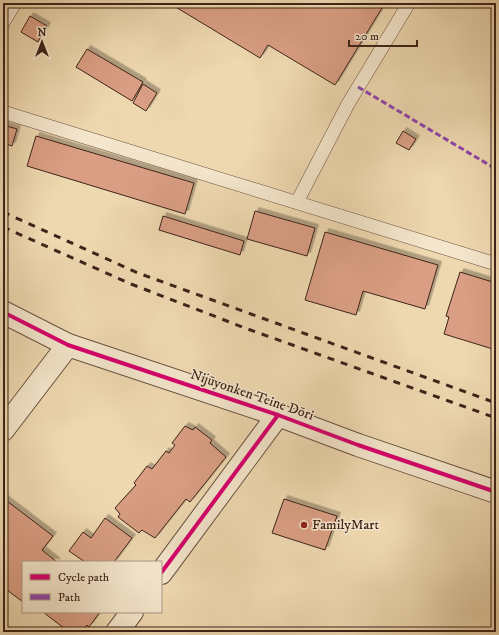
<svg xmlns="http://www.w3.org/2000/svg" width="499" height="635" font-family="'IM FELL DW Pica',serif">
	<style>
		.green { fill: #b7bf8c; stroke: #7a7152 }
		.building { fill: #d99e83; stroke: #3e2319; filter: url(#shadow) }
		.lines { fill: none; stroke-linecap: round; stroke-linejoin: round }
		.service-casing { stroke: #6a503f; stroke-width: 14 }
		.minor-casing { stroke: #6a503f; stroke-width: 24 }
		.tertiary-casing { stroke: #6a503f; stroke-width: 24 }
		.service { stroke: #f4e6cc; stroke-width: 13 }
		.minor { stroke: #f4e6cc; stroke-width: 22 }
		.tertiary { stroke: #f4e6cc; stroke-width: 22 }
		.rail { stroke: #3e2319; stroke-width: 3; stroke-dasharray: 7 7; stroke-linecap: butt }
		.quiet { stroke: #8e44ad; stroke-width: 3; stroke-dasharray: 6 3; stroke-linecap: butt }
		.cycleway-casing { stroke: #f4e6cc; stroke-width: 6 }
		.cycleway { stroke: #d6006c; stroke-width: 4 }
		.poi-dot { fill: #8f2418; stroke: #f4e6cc; stroke-width: 1.5 }
		.labels { text-anchor: middle; dominant-baseline: central; stroke-width: 3; stroke-linejoin: round; paint-order: stroke }
		.street-label { font-size: 14px; fill: #3e2319; stroke: #f4e6cc }
		.poi-label { font-size: 14px; fill: #3e2319; stroke: #f4e6cc; text-anchor: start }
	</style>
	<defs>
		<filter id="shadow"><feDropShadow dx="3.5" dy="-3.5" stdDeviation="0" flood-color="#0004"/></filter>
	</defs>
	<rect width="100%" height="100%" fill="#eed8b0"/>
	<filter id="stains"><feTurbulence type="fractalNoise" baseFrequency=".005" numOctaves="4"/><feColorMatrix values="0 0 0 0 .2 0 0 0 0 .09 0 0 0 0 .02 0 0 0 .5 -.17"/></filter>
	<radialGradient id="worn" r=".72"><stop offset=".6" stop-color="#630" stop-opacity="0"/><stop offset="1" stop-color="#630" stop-opacity=".3"/></radialGradient>
	<!-- green -->
	<polygon class="green" points="3,348 7,351 6,382 3,387"/>
	<!-- building -->
	<g class="building">
		<polygon points="169,3 385,3 335,85 268,45 260,58"/>
		<polygon points="30,16 47,26 38,42 21,32"/>
		<polygon points="87,49 143,82 132,101 76,67"/>
		<polygon points="143,84 157,93 146,111 133,103"/>
		<polygon points="3,125 17,129 12,146 3,143"/>
		<polygon points="403,131 416,139 409,150 396,143"/>
		<polygon points="36,136 194,183 185,214 27,166"/>
		<polygon points="255,211 315,228 307,256 247,239"/>
		<polygon points="163,216 244,241 240,255 159,230"/>
		<polygon points="325,232 438,265 425,309 363,291 356,315 305,300"/>
		<polygon points="460,272 496,283 496,350 444,334 449,317 446,316"/>
		<polygon points="185,426 193,430 195,427 212,440 210,443 226,457 190,502 186,499 155,538 142,530 139,533 118,517 120,514 115,508 136,485 134,483 147,466 152,469 166,451 169,453 175,445 172,443"/>
		<polygon points="3,498 53,536 42,550 57,562 23,562 23,602 3,587"/>
		<polygon points="284,499 337,516 325,550 272,533"/>
		<polygon points="105,518 132,538 114,562 85,562 69,551 83,532 91,538"/>
		<polygon points="43,612 100,612 89,627 87,625 81,632 69,632"/>
	</g>
	<g class="lines">
		<defs>
			<g id="service">
				<polyline points="3,23 15,3"/>
				<polyline points="3,112 496,264"/>
				<polyline points="297,202 348,104 409,3"/>
			</g>
			<g id="minor">
				<polyline points="3,430 68,345"/>
				<polyline points="161,573 278,415"/>
				<polyline points="117,632 132,612"/>
			</g>
			<polyline id="tertiary" points="3,312 68,345 278,415 358,445 496,492"/>
		</defs>
		<!-- service casing -->
		<use href="#service" class="service-casing"/>
		<!-- minor casing -->
		<use href="#minor" class="minor-casing"/>
		<!-- tertiary casing -->
		<use href="#tertiary" class="tertiary-casing"/>
		<!-- service -->
		<use href="#service" class="service"/>
		<!-- minor -->
		<use href="#minor" class="minor"/>
		<!-- tertiary -->
		<use href="#tertiary" class="tertiary"/>
		<!-- rail -->
		<g class="rail">
			<polyline points="3,212 138,273 496,403"/>
			<polyline points="3,227 131,284 245,328 496,418"/>
		</g>
		<!-- quiet -->
		<polyline class="quiet" points="358,87 496,169"/>
		<defs>
			<g id="cycleway">
				<polyline points="3,312 68,345 278,415 358,445 496,492"/>
				<polyline points="161,573 278,415"/>
			</g>
		</defs>
		<!-- cycleway casing -->
		<use href="#cycleway" class="cycleway-casing"/>
		<!-- cycleway -->
		<use href="#cycleway" class="cycleway"/>
	</g>
	<!-- markers -->
	<circle class="poi-dot" cx="304" cy="525" r="4"/>
	<g class="labels">
		<!-- street labels -->
		<g class="street-label">
			<text transform="translate(252 395) rotate(19)">Nijūyonken Teine Dōri</text>
		</g>
		<!-- poi labels -->
		<g class="poi-label">
			<text x="312" y="525">FamilyMart</text>
		</g>
	</g>
	<!-- margin -->
	<rect width="499" height="635" fill="none" stroke="#eed8b0" stroke-width="16"/>
	<rect x="4" y="4" width="491" height="627" fill="none" stroke="#3e2319" stroke-width="2"/>
	<rect x="8" y="8" width="483" height="619" fill="none" stroke="#3e2319"/>
	<!-- legend -->
	<rect x="22" y="561" width="140" height="52" fill="#f4e6cc" stroke="#ab9884"/>
	<rect x="30" y="574" width="20" height="6" fill="#d6006c" stroke="#ab9884"/>
	<text x="58" y="581" font-size="12" fill="#3e2319">Cycle path</text>
	<rect x="30" y="594" width="20" height="6" fill="#8e44ad" stroke="#ab9884"/>
	<text x="58" y="601" font-size="12" fill="#3e2319">Path</text>
	<!-- north arrow -->
	<g transform="translate(42 42)" stroke="#f4e6cc" stroke-width="3" paint-order="stroke">
	<path d="M0-3L7 15L0 10L-7 15Z" fill="#3e2319"/>
	<text y="-6" font-size="11" font-weight="bold" text-anchor="middle" fill="#3e2319">N</text>
	</g>
	<!-- scale -->
	<path d="M349 40v6h68v-6" fill="none" stroke="#3e2319" stroke-width="2"/>
	<text x="355" y="40" font-size="12" fill="#3e2319" stroke="#f4e6cc" stroke-width="3" paint-order="stroke">20 m</text>
	<rect width="100%" height="100%" filter="url(#stains)"/>
	<rect width="100%" height="100%" fill="url(#worn)"/>
</svg>
